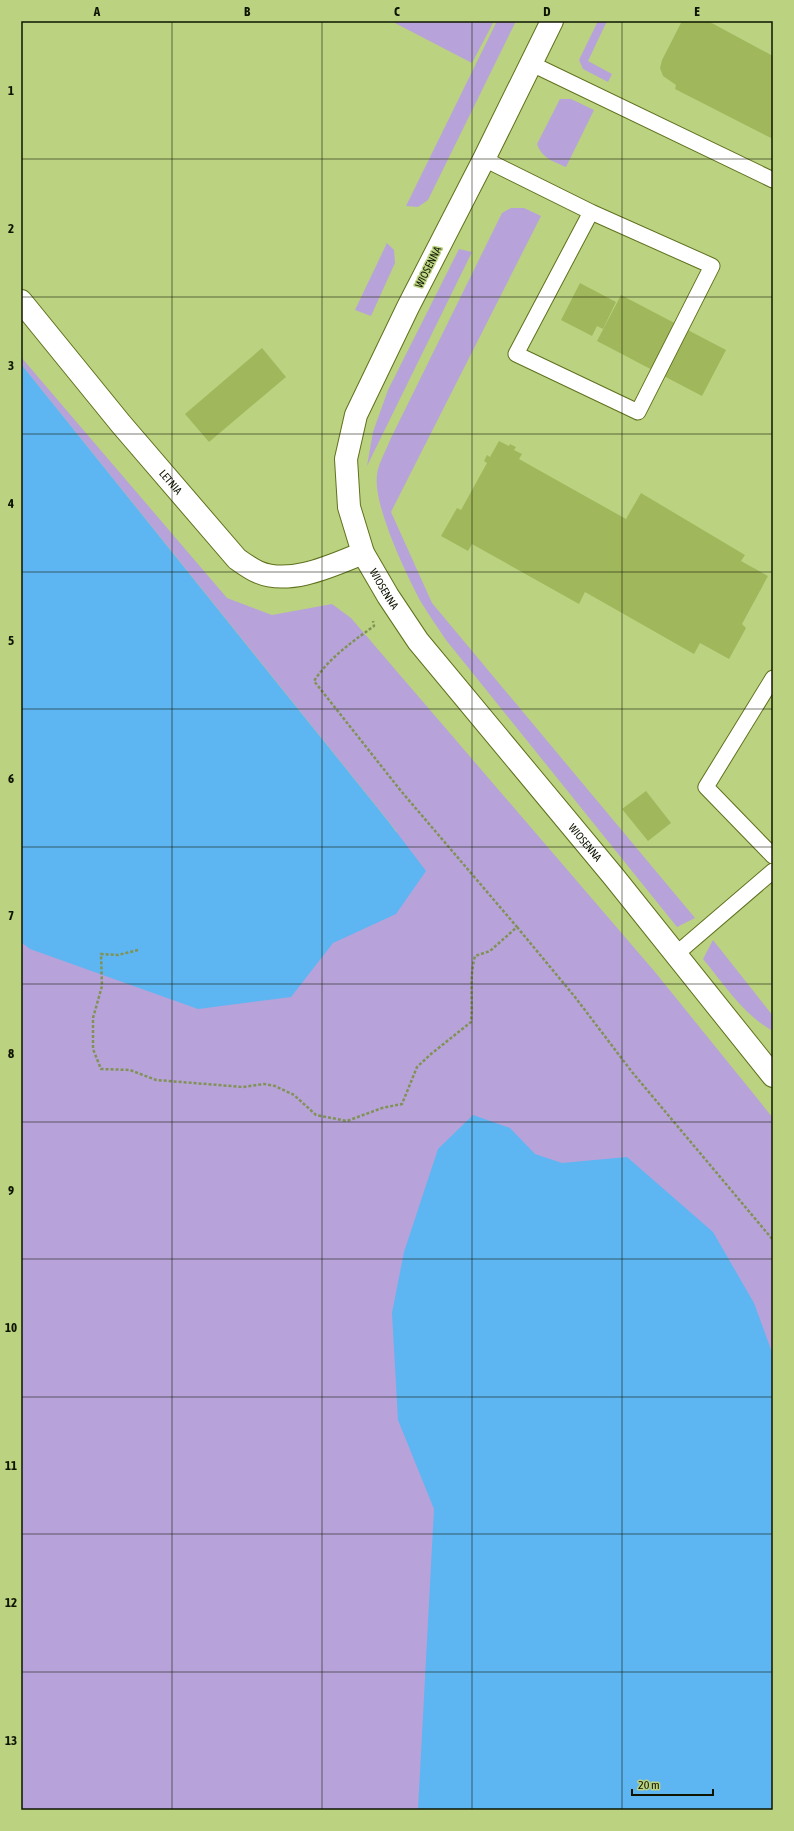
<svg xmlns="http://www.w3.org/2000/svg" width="794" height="1831" font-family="'Asap Condensed',sans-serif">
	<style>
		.green { fill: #b7a3da }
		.water { fill: #5db5f2 }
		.building { fill: #a0b85b }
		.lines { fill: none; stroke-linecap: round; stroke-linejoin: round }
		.service-casing { stroke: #5f711d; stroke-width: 17 }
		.minor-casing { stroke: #5f711d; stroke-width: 24 }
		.path { stroke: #809255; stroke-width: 2.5; stroke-dasharray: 3 2; stroke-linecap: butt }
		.service { stroke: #fff; stroke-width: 15 }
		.minor { stroke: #fff; stroke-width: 22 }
		.grid { fill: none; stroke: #0e1400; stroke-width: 1; stroke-opacity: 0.55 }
		.labels { text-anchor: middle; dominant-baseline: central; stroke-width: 3; stroke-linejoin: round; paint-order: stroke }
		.street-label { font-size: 11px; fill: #0e1400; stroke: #bbd280 }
		.neatline { fill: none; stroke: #0e1400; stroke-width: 1.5 }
		.grid-label { font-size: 13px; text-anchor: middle; font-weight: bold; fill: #0e1400 }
	</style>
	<rect width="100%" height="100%" fill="#bbd280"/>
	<!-- green -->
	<g class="green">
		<polygon points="391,21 494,21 472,63"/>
		<polygon points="497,21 516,21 428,200 418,207 406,206"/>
		<polygon points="598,21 607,21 588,61 612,74 608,82 583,69 579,60"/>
		<path d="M560 99H571L594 110 566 167C552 161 542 158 537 144Z"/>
		<path d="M511 208H524L541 216 391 512 432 603 695 918 677 927 446 640C438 628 429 615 421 602 406 574 373 505 377 475 378 464 386 451 390 440L502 213Z"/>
		<polygon points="387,243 394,250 395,263 371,316 355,310"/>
		<polygon points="459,249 472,252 367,466 373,432 388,390"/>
		<polygon points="21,357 227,598 272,615 332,604 351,618 655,972 773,1118 773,1447 468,1810 21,1810 21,925 397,832 21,364"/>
		<path d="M713 940 773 1016V1029L771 1030C742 1013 724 984 703 959Z"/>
	</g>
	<!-- water -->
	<g class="water">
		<polygon points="21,364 388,821 426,871 396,914 333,943 291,997 198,1009 30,949 21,942"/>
		<polygon points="473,1115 510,1128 535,1154 562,1163 627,1157 713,1232 754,1303 773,1355 773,1810 418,1810 434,1509 398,1420 392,1313 404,1252 438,1149"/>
	</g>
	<!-- building -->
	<g class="building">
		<polygon points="682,21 708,21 773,56 773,139 675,89 676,85 663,76 660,68 662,60"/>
		<polygon points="580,283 616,302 603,329 597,326 592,336 561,320"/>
		<polygon points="621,295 726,350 702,396 597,341"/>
		<polygon points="262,348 286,377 209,442 185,414"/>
		<polygon points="499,441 509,446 510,444 516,447 514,450 522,454 519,459 626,519 641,493 745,555 741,561 768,576 742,624 746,628 729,659 700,643 694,654 585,592 579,604 472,544 468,551 441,536 457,508 461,510 487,463 484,461 487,455 490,457"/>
		<polygon points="646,791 671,823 648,841 622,809"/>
	</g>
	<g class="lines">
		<defs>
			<g id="service">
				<polyline points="532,64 773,180"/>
				<polyline points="484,159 591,212 712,266 638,412 516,354 591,212"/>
				<polyline points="773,678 706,787 773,856"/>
				<polyline points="675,955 773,871"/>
			</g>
			<g id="minor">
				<path id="s1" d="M552 21 484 159 408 307 356 415 346 459 349 507 363 553 388 596 418 641 614 877 773 1076"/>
				<path id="s2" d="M21 301 121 424 237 559C244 564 251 569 258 572 290 586 333 565 363 553"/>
			</g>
		</defs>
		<!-- service casing -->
		<use href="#service" class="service-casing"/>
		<!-- minor casing -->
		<use href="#minor" class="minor-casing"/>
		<!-- path -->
		<g class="path">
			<polyline points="517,927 575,997 632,1072 773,1240"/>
			<path d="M138 950 118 955 101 954 102 986 93 1018V1049L101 1069 130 1070 156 1080 243 1087 264 1084 275 1086 294 1095 316 1115 347 1121 382 1108 402 1104 417 1067 431 1054 471 1022C473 1000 469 978 475 956L490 951 517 927 401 791 314 681C330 657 352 642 374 626L373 621"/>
		</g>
		<!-- service -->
		<use href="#service" class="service"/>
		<!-- minor -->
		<use href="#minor" class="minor"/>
	</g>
	<!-- grid -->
	<path class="grid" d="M172 21V1810M322 21V1810M472 21V1810M622 21V1810M21 159H773M21 297H773M21 434H773M21 572H773M21 709H773M21 847H773M21 984H773M21 1122H773M21 1259H773M21 1397H773M21 1534H773M21 1672H773"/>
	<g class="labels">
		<!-- street labels -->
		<g class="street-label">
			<text transform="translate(428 267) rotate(-63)">WIOSENNA</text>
			<text stroke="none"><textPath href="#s2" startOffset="235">LETNIA</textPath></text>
			<text stroke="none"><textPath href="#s1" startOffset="623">WIOSENNA</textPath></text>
			<text stroke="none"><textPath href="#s1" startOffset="947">WIOSENNA</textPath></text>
		</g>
	</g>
	<!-- border -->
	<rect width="794" height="1831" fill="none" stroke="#bbd280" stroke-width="44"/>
	<!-- scale -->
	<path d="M632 1789v6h81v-6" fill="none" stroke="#0e1400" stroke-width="2"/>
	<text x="638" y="1789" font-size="12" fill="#0e1400" stroke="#bbd280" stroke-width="3" paint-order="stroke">20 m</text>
	<rect x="22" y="22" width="750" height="1787" class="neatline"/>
	<g class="grid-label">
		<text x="97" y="16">A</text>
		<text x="247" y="16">B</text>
		<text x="397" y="16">C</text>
		<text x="547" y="16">D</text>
		<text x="697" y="16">E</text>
		<text x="11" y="95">1</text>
		<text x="11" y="233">2</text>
		<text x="11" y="370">3</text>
		<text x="11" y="508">4</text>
		<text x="11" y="645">5</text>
		<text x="11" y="783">6</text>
		<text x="11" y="920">7</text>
		<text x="11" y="1058">8</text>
		<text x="11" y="1195">9</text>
		<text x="11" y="1332">10</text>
		<text x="11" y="1470">11</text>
		<text x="11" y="1607">12</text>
		<text x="11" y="1745">13</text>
	</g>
</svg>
